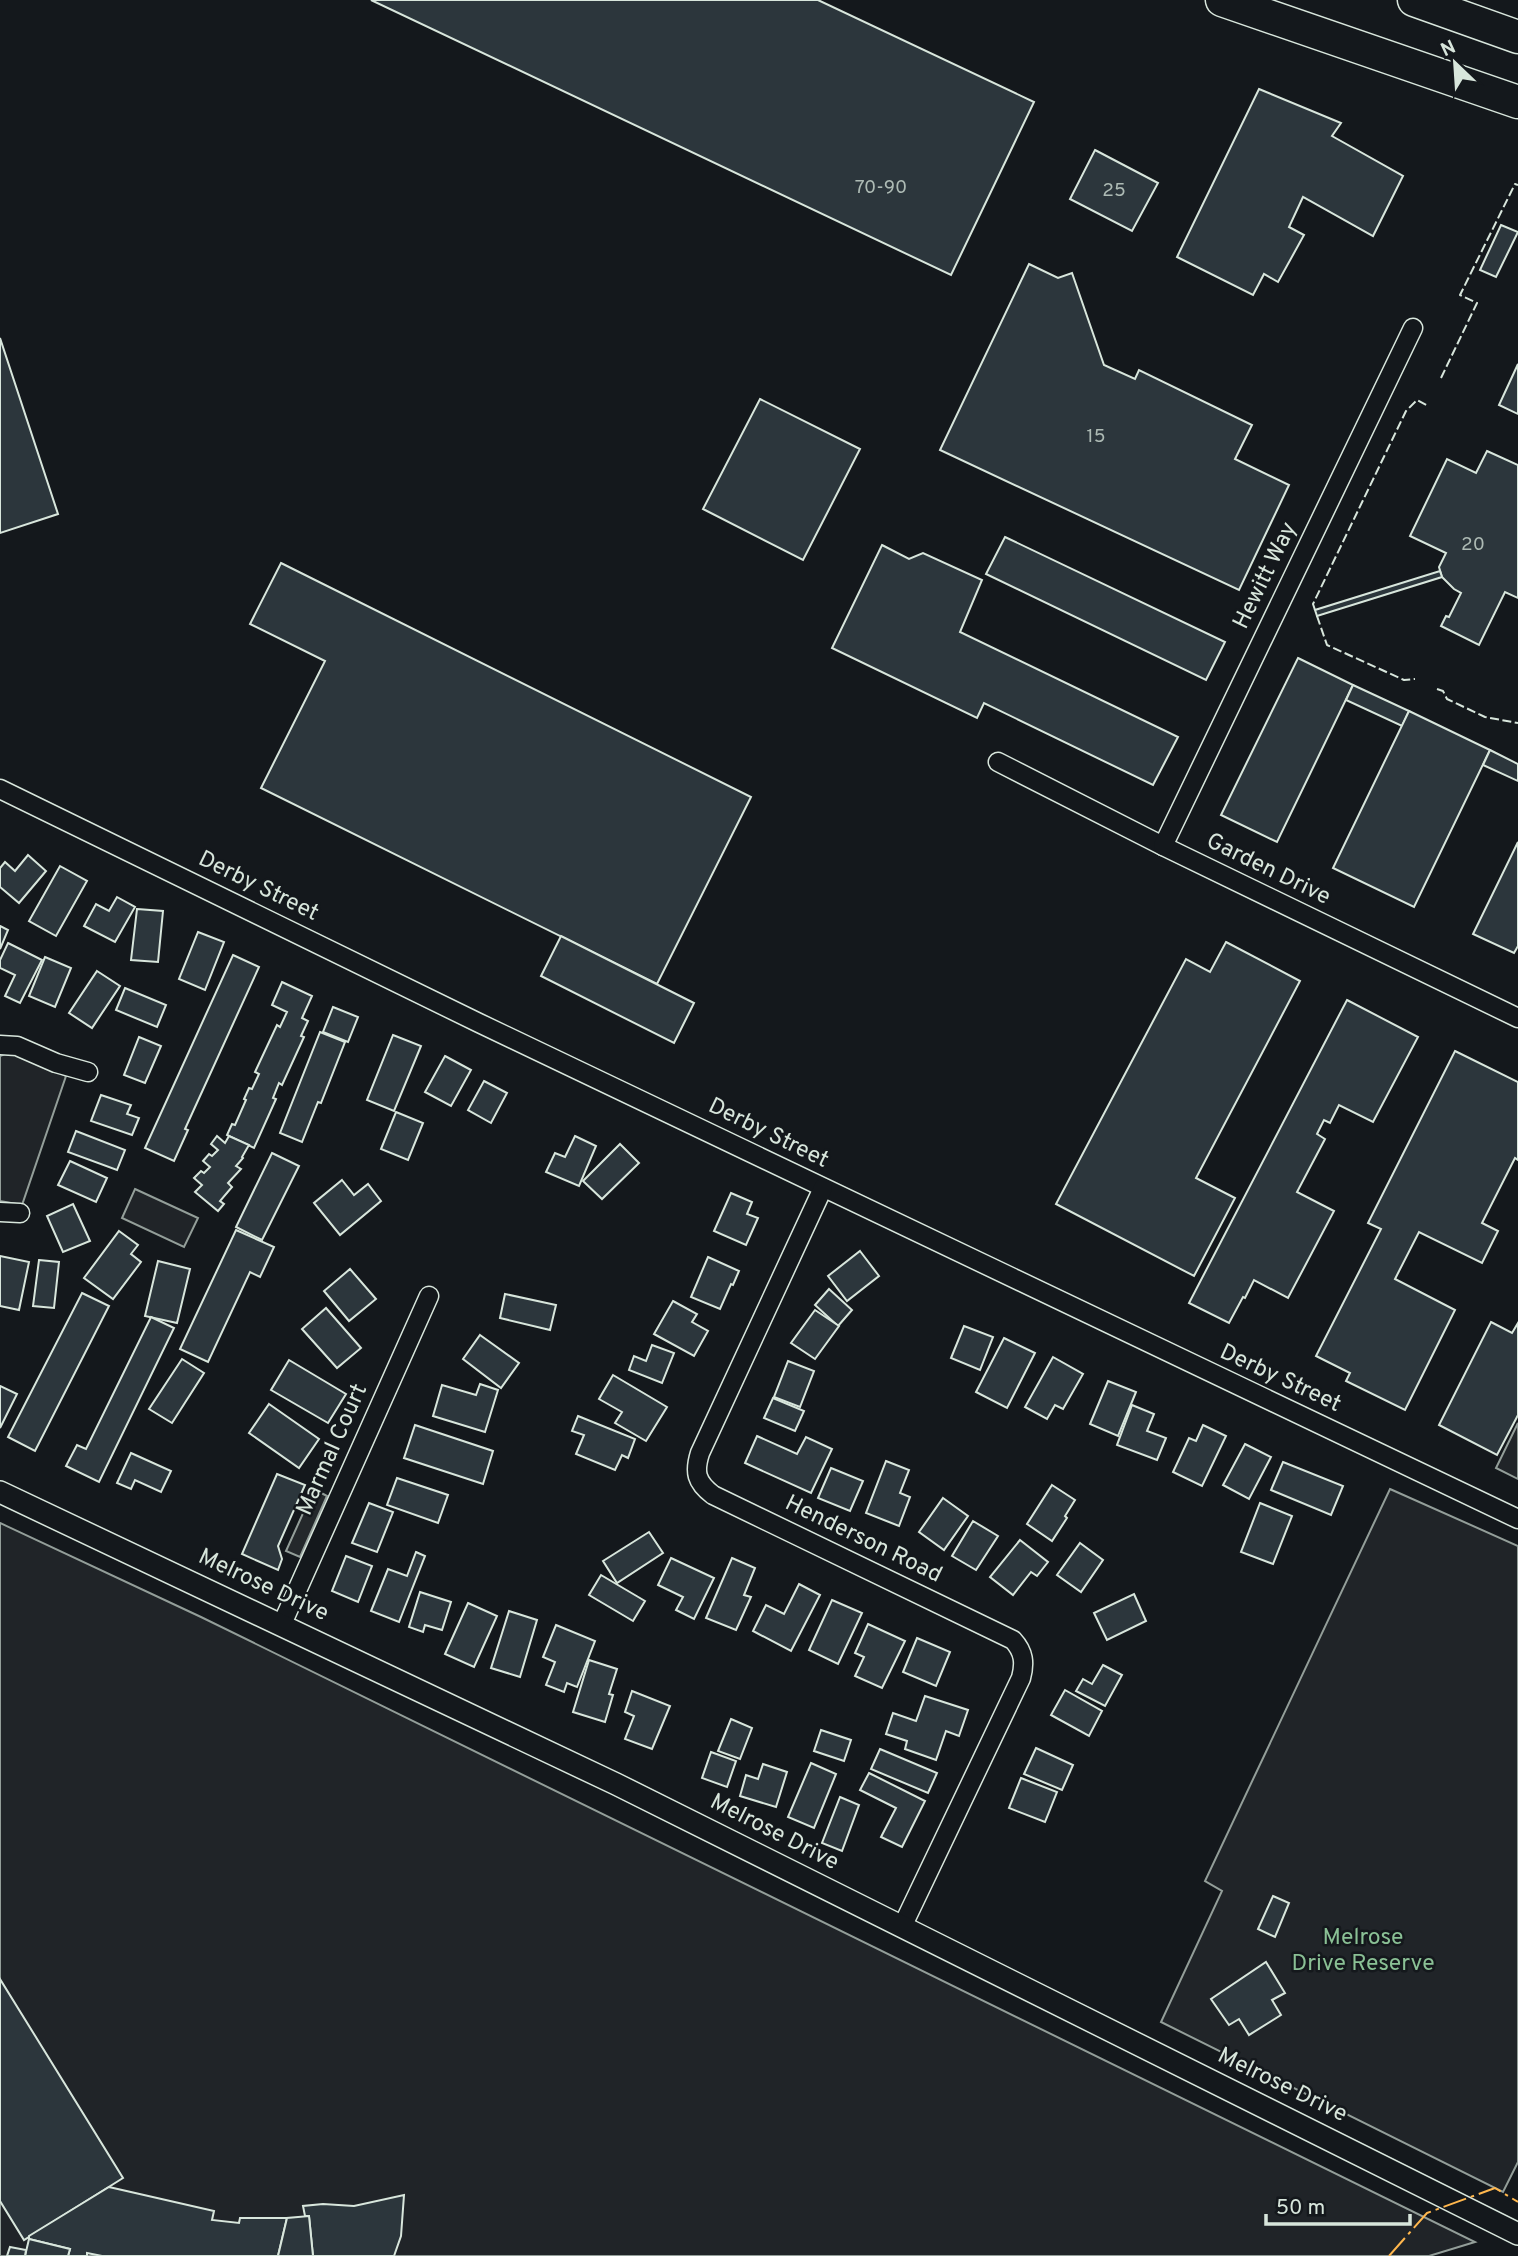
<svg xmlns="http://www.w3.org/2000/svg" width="1518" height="2256" font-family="Overpass,sans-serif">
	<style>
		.green { fill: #202428; stroke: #939e99; stroke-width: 2 }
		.parking { fill: #24282b; stroke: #939e99; stroke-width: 2 }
		.building { fill: #2c363c; stroke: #d8e6dc; stroke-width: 2 }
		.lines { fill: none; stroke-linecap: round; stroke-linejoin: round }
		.minor-casing { stroke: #d8e6dc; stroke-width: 21 }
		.tertiary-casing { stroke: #d8e6dc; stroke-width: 24 }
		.motorway-casing { stroke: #d8e6dc; stroke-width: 35 }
		.minor { stroke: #14181c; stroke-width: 18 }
		.tertiary { stroke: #14181c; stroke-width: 21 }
		.motorway { stroke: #14181c; stroke-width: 32 }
		.fence { stroke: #d8e6dc; stroke-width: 2; stroke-dasharray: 9 3.5; stroke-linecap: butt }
		.power { stroke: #ffb74d; stroke-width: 2; stroke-dasharray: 24 5 3.5 5; stroke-linecap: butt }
		.labels { text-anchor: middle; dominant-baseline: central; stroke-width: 5; stroke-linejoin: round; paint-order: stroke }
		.number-label { font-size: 19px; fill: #adbab4 }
		.street-label { font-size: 23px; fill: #d8e6dc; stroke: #14181c }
		.park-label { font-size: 23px; fill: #8ac095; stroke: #14181c }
	</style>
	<rect width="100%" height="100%" fill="#14181c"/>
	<!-- green -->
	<g class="green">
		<polygon points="10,1052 21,1054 66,1076 22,1205 0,1201 0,1056"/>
		<polygon points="135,1189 198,1218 184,1247 122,1218"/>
		<polygon points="1518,1423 1518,1479 1496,1468"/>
		<polygon points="1390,1489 1518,1546 1518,2162 1503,2192 1161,2022 1222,1891 1205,1881"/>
		<polygon points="0,1523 201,1617 1475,2242 1429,2256 0,2256"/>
	</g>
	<!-- parking -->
	<polygon class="parking" points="314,1489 327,1496 300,1557 286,1551"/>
	<!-- building -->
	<g class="building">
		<polygon points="371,0 818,0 1034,102 951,275"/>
		<polygon points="1259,89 1341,123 1332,136 1403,176 1373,236 1303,197 1289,227 1304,235 1278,282 1264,274 1253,295 1177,257"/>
		<polygon points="1095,150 1158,183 1132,231 1070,199"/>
		<polygon points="1501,225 1518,232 1496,277 1480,270"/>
		<polygon points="1029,264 1058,278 1072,273 1104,365 1135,379 1139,370 1252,425 1235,459 1289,485 1239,590 940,450"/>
		<polygon points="0,338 58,514 0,533"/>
		<polygon points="1518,364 1518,414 1499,405"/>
		<polygon points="760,399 860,449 803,560 703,509"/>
		<polygon points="1487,451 1518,465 1518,598 1505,592 1479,645 1441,626 1446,616 1449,617 1461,593 1454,589 1442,577 1439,567 1446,553 1410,536 1447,459 1476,473"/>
		<polygon points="1005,537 1225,642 1206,680 986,574"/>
		<polygon points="882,545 909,559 923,553 982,580 960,632 1178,737 1153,785 984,703 977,718 832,648"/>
		<polygon points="281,563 751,797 657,984 261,788 325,661 250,624"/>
		<polygon points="1440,571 1442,577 1317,616 1315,610"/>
		<polygon points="1298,658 1353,685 1277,842 1221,815"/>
		<polygon points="1353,685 1409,711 1402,726 1346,700"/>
		<polygon points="1409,711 1490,750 1414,907 1333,868"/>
		<polygon points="1490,750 1518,764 1518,781 1483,765"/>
		<polygon points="1518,842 1518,946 1514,953 1473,934"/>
		<polygon points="28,855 46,871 19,903 0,887 0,868 5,862 15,871"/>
		<polygon points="60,866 87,881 56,936 29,921"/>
		<polygon points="117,897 135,907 115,942 84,926 96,904 109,911"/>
		<polygon points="137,909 163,911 158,962 131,960"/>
		<polygon points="0,926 8,930 0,949"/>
		<polygon points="198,932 224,942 205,990 179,979"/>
		<polygon points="561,936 694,1003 674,1043 541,976"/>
		<polygon points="1226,942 1300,981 1196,1178 1235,1198 1194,1276 1056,1204 1186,959 1210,972"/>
		<polygon points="8,943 42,960 20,1003 5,996 15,975 0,968 0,960"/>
		<polygon points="233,955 259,967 185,1129 188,1130 174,1161 145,1148"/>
		<polygon points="45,957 71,968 55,1007 29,996"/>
		<polygon points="97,971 120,986 92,1028 69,1013"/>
		<polygon points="282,982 312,996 302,1018 308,1021 301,1036 304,1037 282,1085 279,1083 273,1098 276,1099 254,1148 227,1135 232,1124 235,1125 246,1100 244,1099 249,1088 252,1089 259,1074 255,1072 277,1025 280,1027 287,1012 272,1005"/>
		<polygon points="125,988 166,1005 157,1027 116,1010"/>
		<polygon points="1347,1000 1418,1037 1373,1122 1339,1105 1330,1123 1324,1120 1317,1134 1325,1139 1297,1192 1334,1211 1288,1298 1254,1280 1245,1298 1243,1297 1229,1323 1189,1303"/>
		<polygon points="333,1007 358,1017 348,1042 323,1032"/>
		<polygon points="320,1032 345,1042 321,1103 318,1102 302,1142 280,1133"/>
		<polygon points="393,1035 421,1046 394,1111 367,1100"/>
		<polygon points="139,1037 161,1046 145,1083 124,1075"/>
		<polygon points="1455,1051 1518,1082 1518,1160 1515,1158 1482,1223 1498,1231 1482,1263 1419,1232 1395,1279 1455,1310 1405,1410 1346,1381 1350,1373 1316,1356 1381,1229 1368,1223"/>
		<polygon points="445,1056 471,1070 451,1106 425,1092"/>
		<polygon points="484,1081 507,1093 491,1123 468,1110"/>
		<polygon points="101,1095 131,1105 127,1114 139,1118 132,1135 91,1121"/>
		<polygon points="396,1112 423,1123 408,1160 381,1149"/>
		<polygon points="76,1131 125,1150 117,1170 68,1152"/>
		<polygon points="217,1136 225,1143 229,1136 249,1145 242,1157 243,1158 236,1166 241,1169 228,1183 232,1187 220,1201 224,1204 218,1211 195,1192 202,1185 194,1178 201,1171 204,1173 210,1167 203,1161 209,1154 212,1156 218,1150 211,1144"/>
		<polygon points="575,1136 596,1146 579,1186 546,1172 555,1153 565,1157"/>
		<polygon points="620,1144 639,1163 602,1199 583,1181"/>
		<polygon points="272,1153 299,1166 262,1240 236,1227"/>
		<polygon points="70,1161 107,1178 96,1202 58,1185"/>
		<polygon points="342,1180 354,1195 368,1184 381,1201 340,1235 314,1203"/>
		<polygon points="731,1193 752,1202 747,1214 758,1218 746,1245 714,1231"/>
		<polygon points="73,1204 90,1241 63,1252 47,1216"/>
		<polygon points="236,1230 274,1247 260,1277 250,1272 208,1362 180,1349"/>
		<polygon points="119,1231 138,1245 131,1254 141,1262 113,1299 84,1278"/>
		<polygon points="860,1251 879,1276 847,1301 828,1276"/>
		<polygon points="0,1256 29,1262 19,1310 0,1306"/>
		<polygon points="708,1257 739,1271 733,1285 731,1284 720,1309 691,1297"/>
		<polygon points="39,1260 59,1262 54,1308 33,1306"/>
		<polygon points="158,1261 190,1269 177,1323 145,1316"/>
		<polygon points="350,1269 376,1299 349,1321 324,1291"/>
		<polygon points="829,1289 852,1310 838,1326 815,1305"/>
		<polygon points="82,1293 109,1306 35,1451 8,1437"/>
		<polygon points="505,1294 556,1305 550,1330 500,1318"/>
		<polygon points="673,1301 697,1314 692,1322 708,1331 694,1356 654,1334"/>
		<polygon points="326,1308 361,1348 337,1368 302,1329"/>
		<polygon points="815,1310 839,1326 815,1359 791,1343"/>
		<polygon points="151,1317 174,1328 99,1482 66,1466 77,1445 86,1449"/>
		<polygon points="1491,1322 1512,1333 1518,1323 1518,1415 1497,1455 1439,1425"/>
		<polygon points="964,1326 993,1337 980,1370 951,1358"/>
		<polygon points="480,1335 519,1363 501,1388 463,1359"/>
		<polygon points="1004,1338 1035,1353 1007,1408 976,1392"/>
		<polygon points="652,1345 674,1353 662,1383 629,1370 634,1356 646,1361"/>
		<polygon points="1053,1357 1083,1374 1063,1409 1055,1405 1047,1419 1025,1407"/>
		<polygon points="182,1359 204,1373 172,1423 149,1409"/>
		<polygon points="289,1360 346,1394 328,1423 271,1390"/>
		<polygon points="788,1361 814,1371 800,1407 774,1397"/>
		<polygon points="613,1375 667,1407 646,1441 615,1423 622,1412 599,1399"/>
		<polygon points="1108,1381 1136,1392 1118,1436 1090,1424"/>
		<polygon points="480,1384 498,1390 485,1432 433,1416 442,1385 476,1395"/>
		<polygon points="0,1386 17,1394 0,1428"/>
		<polygon points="773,1398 804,1411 795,1431 764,1418"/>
		<polygon points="269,1404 319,1439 299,1468 249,1433"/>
		<polygon points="1132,1405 1154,1414 1147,1431 1166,1438 1157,1460 1117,1445"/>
		<polygon points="578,1416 635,1439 628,1458 622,1455 615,1470 576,1454 584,1435 572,1431"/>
		<polygon points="415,1425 493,1451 483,1484 404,1458"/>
		<polygon points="1203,1425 1226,1436 1202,1486 1173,1472 1189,1438 1196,1441"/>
		<polygon points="757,1436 797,1454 806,1437 832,1449 811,1493 745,1463"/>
		<polygon points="1245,1444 1271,1457 1249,1499 1223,1485"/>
		<polygon points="131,1453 171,1471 161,1492 135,1480 131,1489 117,1483"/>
		<polygon points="886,1461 909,1470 900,1493 910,1497 899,1526 866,1513"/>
		<polygon points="1283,1462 1343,1486 1331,1515 1271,1490"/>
		<polygon points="831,1468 863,1481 850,1511 818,1498"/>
		<polygon points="277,1474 305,1485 278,1546 282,1559 278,1570 242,1554"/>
		<polygon points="397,1478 448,1495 438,1523 387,1505"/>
		<polygon points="1052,1485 1075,1500 1065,1516 1067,1518 1052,1541 1027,1524"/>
		<polygon points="943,1498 968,1516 944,1550 919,1532"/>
		<polygon points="369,1503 393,1512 377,1552 352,1543"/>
		<polygon points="1260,1503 1292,1516 1273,1564 1241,1552"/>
		<polygon points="973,1521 998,1536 976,1570 952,1556"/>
		<polygon points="649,1532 663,1553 617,1583 603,1561"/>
		<polygon points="1020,1540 1048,1562 1037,1576 1031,1572 1013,1595 990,1577"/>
		<polygon points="1080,1543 1103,1560 1081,1592 1057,1575"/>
		<polygon points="416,1552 425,1556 399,1622 371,1611 388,1569 407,1576"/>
		<polygon points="346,1556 372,1566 358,1602 332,1591"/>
		<polygon points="671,1558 714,1578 694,1619 676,1610 683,1597 658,1585"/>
		<polygon points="732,1558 755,1568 744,1595 751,1597 736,1630 706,1618"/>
		<polygon points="601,1575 645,1601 633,1621 589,1595"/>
		<polygon points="799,1584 820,1595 791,1651 753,1631 766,1605 784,1614"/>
		<polygon points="420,1592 451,1602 442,1630 425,1625 423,1632 409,1627"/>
		<polygon points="1134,1594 1146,1621 1107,1640 1094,1613"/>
		<polygon points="832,1600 862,1613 838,1664 809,1650"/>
		<polygon points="468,1603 497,1616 474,1667 445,1654"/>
		<polygon points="509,1611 537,1620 520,1677 491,1668"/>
		<polygon points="868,1624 905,1641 882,1688 855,1676 864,1657 855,1653"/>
		<polygon points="556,1625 595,1641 577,1687 567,1683 564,1692 546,1685 555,1662 543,1657"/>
		<polygon points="917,1638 950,1652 936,1686 903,1672"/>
		<polygon points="589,1660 617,1669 609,1694 613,1695 605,1722 573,1712"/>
		<polygon points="1103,1665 1122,1675 1105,1706 1076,1691 1083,1679 1092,1684"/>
		<polygon points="1065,1690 1102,1711 1089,1736 1051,1715"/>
		<polygon points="632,1691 670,1706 652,1749 625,1739 634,1716 625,1712"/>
		<polygon points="925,1696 968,1710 959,1736 946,1731 936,1760 905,1749 907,1741 886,1734 893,1713 916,1721"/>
		<polygon points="731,1719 752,1728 740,1759 718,1751"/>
		<polygon points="821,1730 851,1740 844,1761 814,1751"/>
		<polygon points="1036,1748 1073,1765 1062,1790 1024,1774"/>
		<polygon points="880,1749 937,1773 928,1793 871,1769"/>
		<polygon points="711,1752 736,1761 727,1787 702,1778"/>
		<polygon points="811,1763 836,1774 814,1828 788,1817"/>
		<polygon points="763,1764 787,1772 776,1807 740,1796 746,1775 758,1779"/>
		<polygon points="869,1773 925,1801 902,1847 881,1837 896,1808 860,1790"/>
		<polygon points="1021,1778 1057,1792 1045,1822 1009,1808"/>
		<polygon points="840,1797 859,1805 842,1851 822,1843"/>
		<polygon points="1273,1896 1289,1903 1275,1937 1258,1929"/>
		<polygon points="1266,1962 1285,1993 1272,2000 1281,2015 1249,2035 1239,2019 1229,2025 1211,1999"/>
		<polygon points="0,1979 123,2178 24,2240 0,2201"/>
		<polygon points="109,2187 214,2211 212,2220 239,2223 240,2218 287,2218 278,2256 102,2256 87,2253 87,2256 68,2256 70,2249 29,2239 29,2236"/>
		<polygon points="404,2195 401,2236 394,2256 313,2256 309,2216 305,2216 303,2206 323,2204 354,2206"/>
		<polygon points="309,2216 313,2256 278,2256 287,2218"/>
		<polygon points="29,2239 70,2249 68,2256 25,2256"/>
		<polygon points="10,2247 26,2250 25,2256 7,2256"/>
	</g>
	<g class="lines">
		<defs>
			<g id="minor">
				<polyline points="998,762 1163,846 1518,1018"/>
				<polyline points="0,789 479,1023 1518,1519"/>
				<polyline points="1163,846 1413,328"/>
				<polyline points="0,1045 17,1046 56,1063 88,1072"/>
				<path d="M823 1188 700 1453C694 1472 696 1482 713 1495L1013 1640C1024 1652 1025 1663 1021 1678L902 1927"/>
				<polyline points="0,1212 20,1213"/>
				<polyline points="282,1624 429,1296"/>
			</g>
			<polyline id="tertiary" points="0,1492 616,1784 1518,2234"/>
			<g id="motorway">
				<polyline points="1222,0 1518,102"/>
				<polyline points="1414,0 1518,37"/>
			</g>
		</defs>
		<!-- minor casing -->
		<use href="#minor" class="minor-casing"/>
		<!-- tertiary casing -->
		<use href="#tertiary" class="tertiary-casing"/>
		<!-- motorway casing -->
		<use href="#motorway" class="motorway-casing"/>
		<!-- minor -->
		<use href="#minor" class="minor"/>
		<!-- tertiary -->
		<use href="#tertiary" class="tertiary"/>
		<!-- motorway -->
		<use href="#motorway" class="motorway"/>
		<!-- fence -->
		<g class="fence">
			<polyline points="1441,378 1477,303 1460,295 1515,184 1518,185"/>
			<polyline points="1315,610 1313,604 1406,411 1417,400 1428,406"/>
			<polyline points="1317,616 1327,645 1404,680 1415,679"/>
			<polyline points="1437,689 1443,691 1447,699 1485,717 1518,723"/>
		</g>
		<!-- power -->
		<polyline class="power" points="1389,2256 1427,2213 1495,2188 1518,2202"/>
	</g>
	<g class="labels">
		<!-- number labels -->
		<g class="number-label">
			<text x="881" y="188">70-90</text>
			<text x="1114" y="191">25</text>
			<text x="1096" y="437">15</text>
			<text x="1473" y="545">20</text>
		</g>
		<!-- street labels -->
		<g class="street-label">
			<text transform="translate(1266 576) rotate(-64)">Hewitt Way</text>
			<text transform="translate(1268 870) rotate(26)">Garden Drive</text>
			<text transform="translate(258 887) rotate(26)">Derby Street</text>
			<text transform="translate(768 1134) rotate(26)">Derby Street</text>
			<text transform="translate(1280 1379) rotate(25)">Derby Street</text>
			<text transform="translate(333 1450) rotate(-66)">Marmal Court</text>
			<text transform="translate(863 1540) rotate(26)">Henderson Road</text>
			<text transform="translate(263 1586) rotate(25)">Melrose Drive</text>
			<text transform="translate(774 1833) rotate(27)">Melrose Drive</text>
			<text transform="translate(1282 2086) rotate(26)">Melrose Drive</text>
		</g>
		<!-- park labels -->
		<g class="park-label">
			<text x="1363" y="1938">Melrose<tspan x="1363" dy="26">Drive Reserve</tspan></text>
		</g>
	</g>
	<!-- north arrow -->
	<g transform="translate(1455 63) rotate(335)" stroke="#14181c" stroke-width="5" paint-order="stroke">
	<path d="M0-5L12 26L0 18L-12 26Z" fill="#d8e6dc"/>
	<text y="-10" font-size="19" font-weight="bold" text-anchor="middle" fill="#d8e6dc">N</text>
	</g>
	<!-- scale -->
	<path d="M1266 2214v10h144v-10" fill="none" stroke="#d8e6dc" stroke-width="3.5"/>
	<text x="1276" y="2214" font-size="21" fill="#d8e6dc" stroke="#14181c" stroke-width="5" paint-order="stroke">50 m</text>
</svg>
